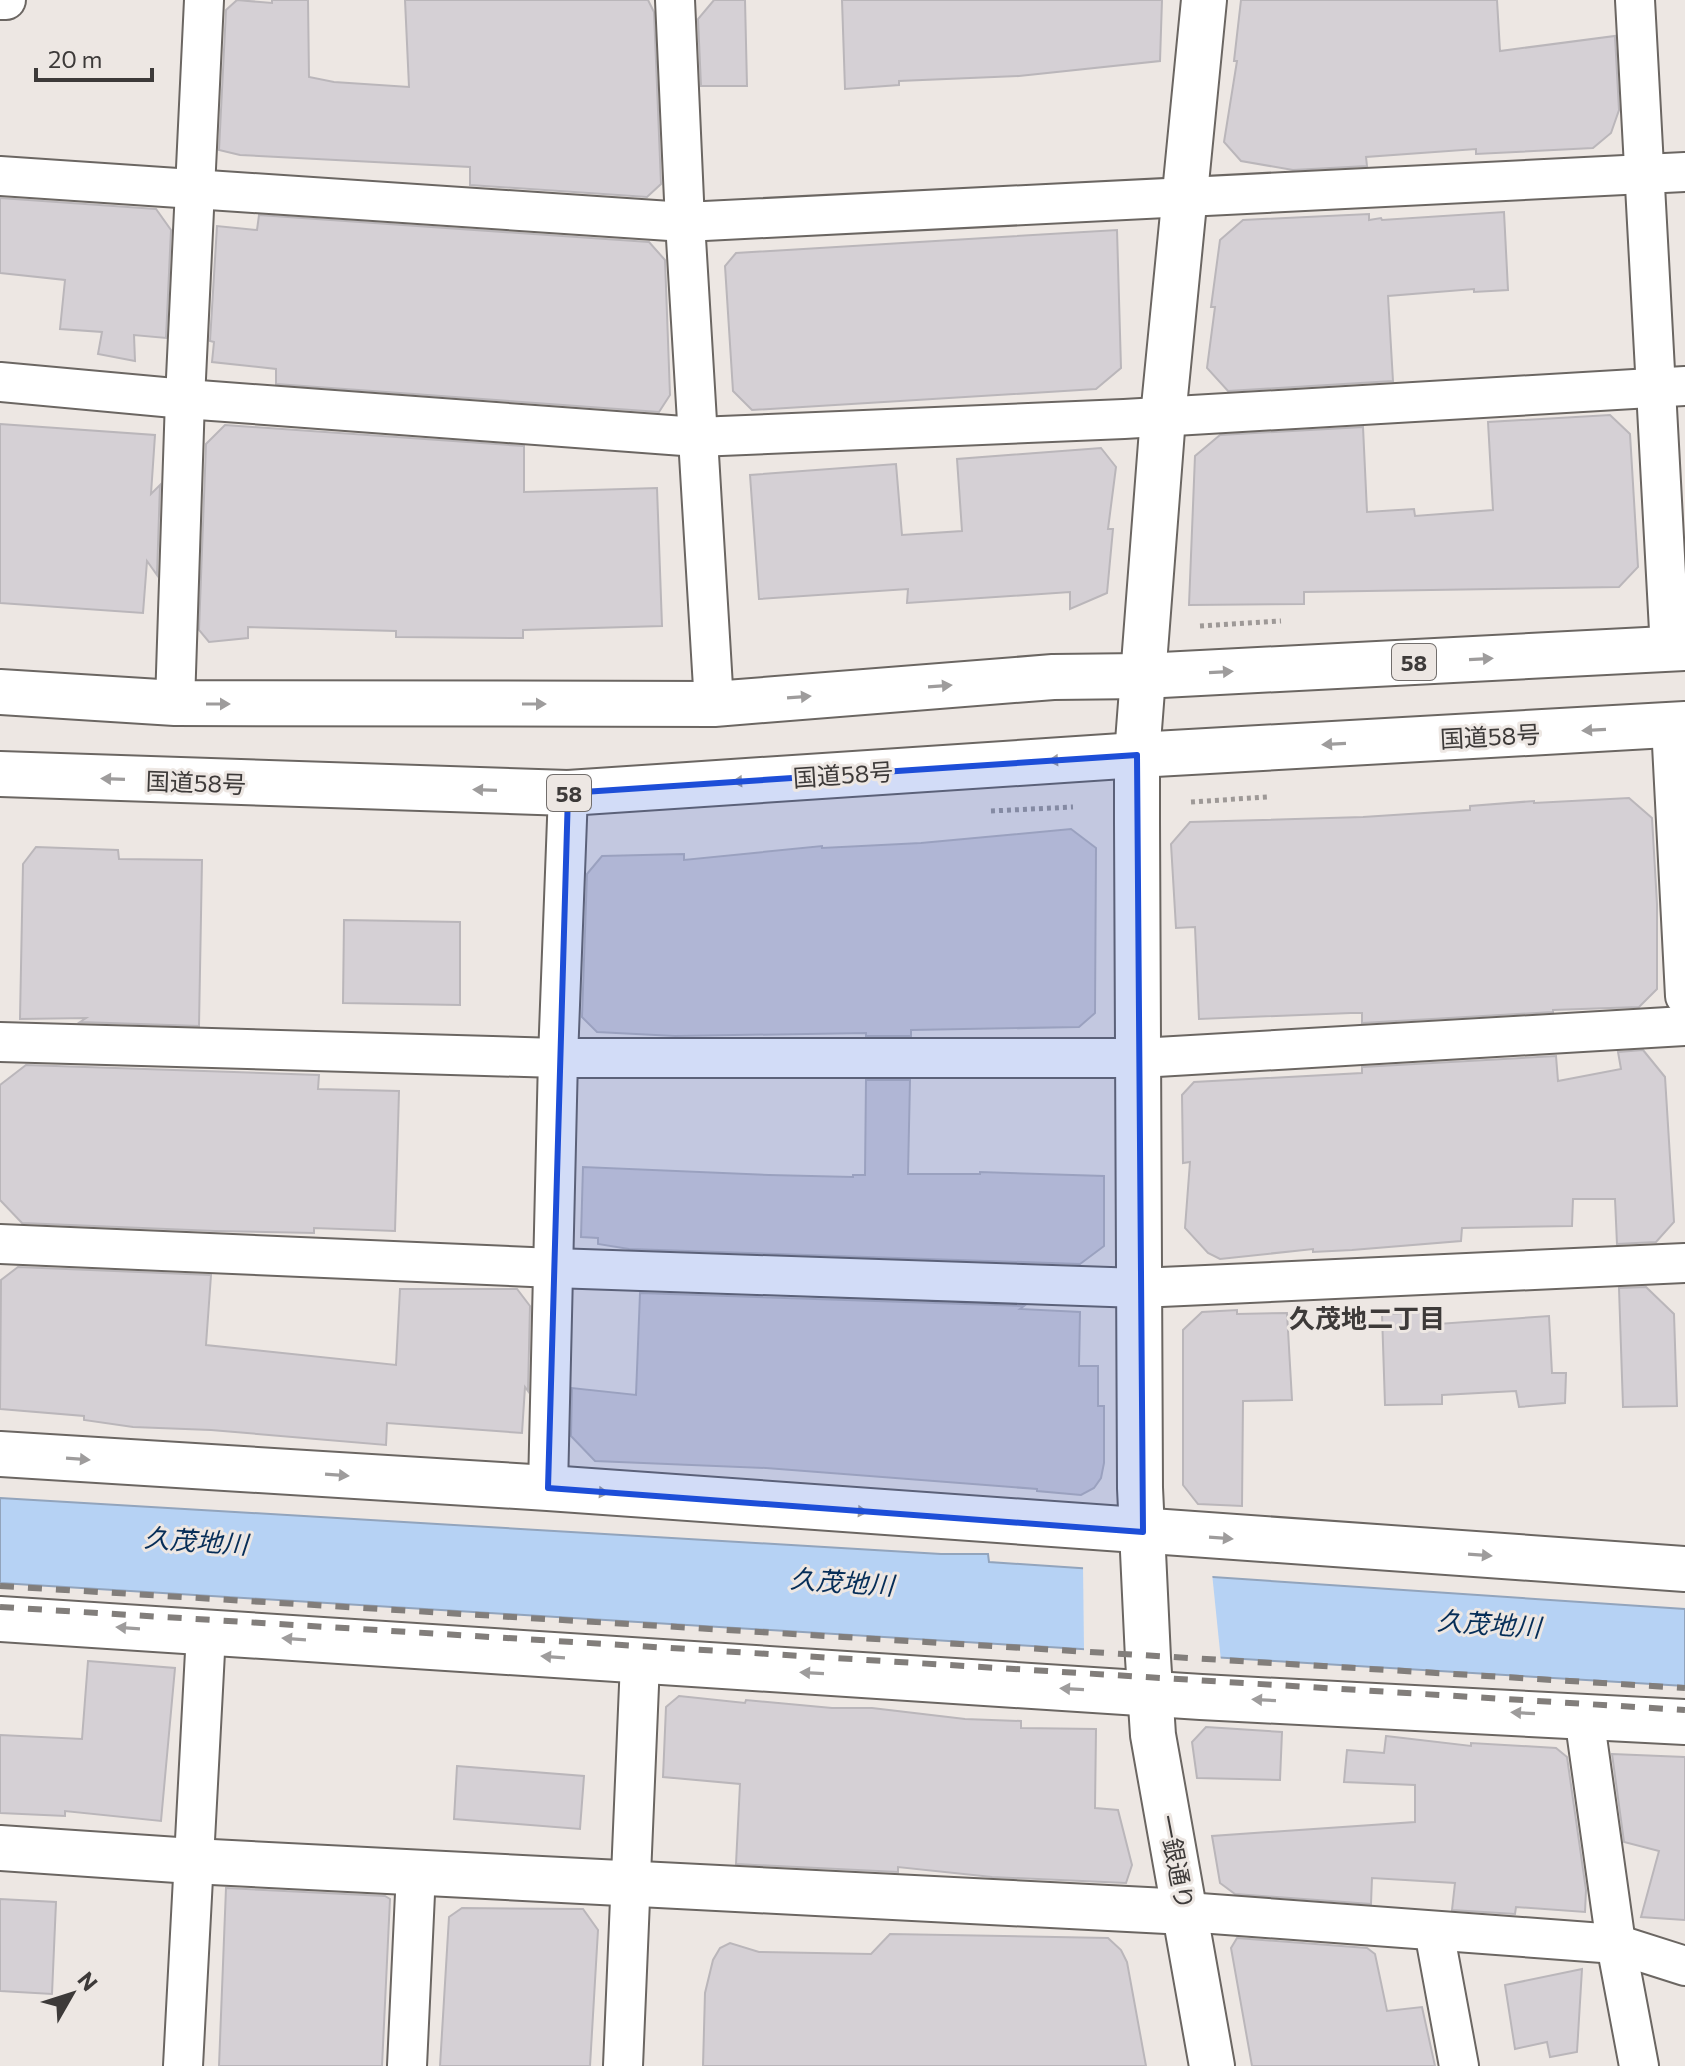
<svg xmlns="http://www.w3.org/2000/svg" width="1685" height="2066" font-family="Commissioner,'Noto Sans JP',sans-serif">
	<style>
		.water { fill: #b6d2f4; stroke: #92a4bc; stroke-width: 2 }
		.pier { fill: #ede7e3 }
		.building { fill: #d5d0d5; stroke: #bab6ba; stroke-width: 2 }
		.lines { fill: none; stroke-linecap: round; stroke-linejoin: round }
		.street-casing { stroke: #6b6662; stroke-width: 42 }
		.secondary-casing { stroke: #6b6662; stroke-width: 48 }
		.highway-casing { stroke: #6b6662; stroke-width: 48 }
		.path { stroke: #9e9997; stroke-width: 5; stroke-dasharray: 4 4; stroke-linecap: butt }
		.street { stroke: #fff; stroke-width: 38 }
		.secondary { stroke: #fff; stroke-width: 44 }
		.highway { stroke: #fff; stroke-width: 44 }
		.rail { stroke: #827e7b; stroke-width: 6; stroke-dasharray: 14 14; stroke-linecap: butt }
		.oneway { fill: #9e9c9c }
		.marked { fill: #1d4ed8; fill-opacity: 0.2; stroke: #1d4ed8; stroke-width: 6; stroke-linejoin: round }
		.labels { text-anchor: middle; dominant-baseline: central; stroke-width: 6; stroke-linejoin: round; paint-order: stroke }
		.shield { fill: #ede7e3; stroke: #726e6c; stroke-width: 2 }
		.shield-label { font-size: 22px; font-weight: bold; fill: #3d3a39 }
		.street-label { font-size: 24px; fill: #3d3a39; stroke: #ede7e3 }
		.neighbourhood-label { font-size: 26px; font-weight: bold; fill: #3d3a39; stroke: #ede7e3 }
		.water-label { font-size: 26px; font-style: italic; fill: #062e58; stroke: #ede7e3 }
	</style>
	<rect width="100%" height="100%" fill="#ede7e3"/>
	<!-- water -->
	<polygon class="water" points="0,1498 941,1554 988,1554 989,1562 1685,1609 1685,1686 0,1583"/>
	<!-- pier -->
	<polygon class="pier" points="1083,1564 1212,1573 1221,1661 1084,1651"/>
	<!-- building -->
	<g class="building">
		<polygon points="237,0 272,3 272,0 308,0 309,77 334,82 409,87 405,0 648,0 654,12 661,184 647,197 470,185 470,167 240,155 219,150 226,10"/>
		<polygon points="714,0 745,0 747,86 701,86 698,19"/>
		<polygon points="842,0 1162,0 1160,61 1019,76 899,81 899,85 845,89"/>
		<polygon points="1241,0 1497,0 1500,51 1615,36 1619,110 1611,133 1593,148 1476,154 1476,149 1366,157 1367,166 1293,170 1241,161 1224,142 1237,61 1234,61"/>
		<polygon points="0,198 156,209 171,230 166,338 134,335 135,361 98,354 102,332 60,329 65,280 0,273"/>
		<polygon points="1504,212 1508,290 1474,292 1474,289 1388,296 1393,381 1228,391 1207,368 1215,307 1211,307 1220,240 1243,220 1369,214 1369,220 1381,218 1382,220"/>
		<polygon points="259,215 649,242 665,260 670,395 659,412 276,384 276,369 212,362 214,342 210,341 217,226 257,230"/>
		<polygon points="1117,230 1121,368 1096,389 752,410 733,391 725,266 736,253"/>
		<polygon points="1610,415 1630,434 1638,567 1619,587 1304,592 1304,604 1189,605 1195,456 1220,435 1363,427 1367,512 1414,509 1415,516 1493,510 1488,422"/>
		<polygon points="0,424 155,435 151,494 160,485 157,575 147,561 143,613 0,603"/>
		<polygon points="225,425 524,446 524,492 657,488 662,626 523,630 523,638 396,637 396,631 248,627 248,638 209,642 199,630 206,444"/>
		<polygon points="1101,448 1116,467 1108,529 1113,529 1107,593 1070,609 1070,592 907,603 908,589 759,599 750,475 896,464 902,535 962,531 957,459"/>
		<polygon points="1629,798 1652,818 1657,904 1657,989 1639,1007 1553,1010 1553,1012 1362,1023 1362,1013 1351,1013 1199,1019 1195,927 1176,928 1171,844 1190,822 1363,817 1470,810 1470,806 1534,801 1534,803"/>
		<polygon points="1071,829 1096,848 1095,1013 1079,1027 911,1030 911,1036 866,1036 866,1033 675,1036 597,1032 582,1017 587,874 602,856 684,854 684,860 822,846 822,848 921,843"/>
		<polygon points="36,847 118,850 119,859 202,860 199,1026 80,1022 86,1018 20,1019 23,864"/>
		<polygon points="344,920 460,922 460,1005 343,1003"/>
		<polygon points="1643,1050 1665,1077 1674,1222 1656,1242 1617,1244 1615,1199 1573,1199 1572,1226 1462,1228 1461,1241 1352,1250 1313,1252 1313,1249 1220,1259 1208,1253 1185,1228 1190,1162 1183,1163 1182,1095 1194,1082 1362,1073 1362,1067 1556,1056 1558,1081 1621,1069 1618,1052"/>
		<polygon points="26,1065 319,1075 318,1089 399,1091 395,1231 314,1228 314,1233 215,1231 22,1223 0,1200 0,1085"/>
		<polygon points="866,1080 910,1080 908,1174 980,1174 980,1172 1104,1176 1104,1246 1080,1264 629,1249 598,1244 598,1238 581,1237 583,1167 769,1175 853,1177 853,1175 865,1175"/>
		<polygon points="18,1267 211,1275 206,1345 396,1365 400,1289 517,1289 530,1306 528,1391 525,1387 522,1433 387,1423 386,1445 211,1430 133,1427 84,1420 84,1416 0,1409 1,1280"/>
		<polygon points="1646,1287 1674,1314 1677,1406 1623,1407 1619,1288"/>
		<polygon points="640,1293 1024,1306 1020,1309 1080,1312 1079,1366 1098,1366 1098,1406 1104,1406 1104,1463 1101,1478 1094,1488 1081,1495 1037,1491 1037,1489 766,1468 595,1461 571,1436 572,1388 636,1395"/>
		<polygon points="1237,1310 1237,1314 1287,1313 1292,1400 1243,1401 1242,1506 1198,1504 1183,1485 1183,1330 1202,1312"/>
		<polygon points="1437,1312 1438,1324 1549,1316 1552,1373 1566,1373 1565,1403 1519,1407 1516,1391 1442,1395 1442,1404 1385,1405 1382,1314"/>
		<polygon points="88,1661 175,1668 161,1821 65,1811 65,1816 0,1813 0,1735 82,1739"/>
		<polygon points="679,1696 745,1703 746,1700 832,1708 872,1708 965,1719 1021,1721 1021,1728 1096,1729 1095,1808 1118,1810 1132,1865 1126,1883 992,1877 898,1867 898,1872 736,1864 740,1784 663,1777 666,1707"/>
		<polygon points="1206,1727 1282,1732 1280,1780 1197,1778 1192,1742"/>
		<polygon points="1386,1736 1471,1746 1471,1743 1556,1748 1567,1757 1586,1890 1585,1912 1516,1907 1515,1914 1452,1910 1455,1883 1372,1878 1371,1904 1235,1894 1220,1883 1212,1836 1415,1822 1415,1785 1344,1782 1347,1750 1384,1753"/>
		<polygon points="1612,1754 1685,1757 1685,1920 1641,1917 1659,1851 1624,1842"/>
		<polygon points="457,1766 584,1776 580,1829 454,1819"/>
		<polygon points="226,1888 385,1896 390,1899 382,2066 219,2066"/>
		<polygon points="0,1899 56,1902 52,1994 0,1991"/>
		<polygon points="462,1908 583,1909 598,1930 590,2066 440,2066 449,1917"/>
		<polygon points="890,1934 1108,1938 1121,1950 1127,1962 1146,2066 703,2066 705,1993 713,1960 720,1948 730,1943 759,1952 871,1954"/>
		<polygon points="1237,1938 1367,1948 1375,1954 1387,2011 1422,2007 1435,2066 1252,2066 1231,1948"/>
		<polygon points="1582,1969 1577,2052 1550,2057 1547,2042 1515,2049 1505,1985"/>
	</g>
	<g class="lines">
		<defs>
			<g id="street">
				<polyline points="0,0 6,0"/>
				<polyline points="675,0 685,222 714,704"/>
				<polyline points="1635,0 1670,649"/>
				<polyline points="0,176 685,222 1685,172"/>
				<polyline points="0,382 185,399 697,437 1124,419 1685,386"/>
				<polyline points="175,703 185,399 204,0"/>
				<polyline points="1671,725 1685,996"/>
				<polyline points="0,1042 558,1058 1140,1058 1685,1026"/>
				<polyline points="0,1244 554,1268 1139,1288 1685,1263"/>
				<polyline points="548,1488 558,1058 568,793"/>
				<polyline points="1584,1716 1616,1944 1639,2066"/>
				<polyline points="1186,1912 1616,1944 1685,1966"/>
				<polyline points="1434,1931 1459,2066"/>
				<polyline points="183,2066 206,1633"/>
				<polyline points="407,2066 416,1872"/>
				<polyline points="623,2066 640,1662"/>
			</g>
			<g id="secondary">
				<polyline points="1204,0 1163,417 1137,755 1137,822 1140,1488 1148,1658 1153,1735 1212,2066"/>
				<polyline points="0,1454 548,1488 1685,1569"/>
				<polyline points="0,1619 1201,1697 1685,1722"/>
				<polyline points="0,1848 192,1861 1186,1912"/>
			</g>
			<g id="highway">
				<polyline points="0,692 175,703 714,704 1053,677 1143,676 1685,648"/>
				<polyline points="0,774 568,793 1137,755 1685,724"/>
			</g>
		</defs>
		<!-- street casing -->
		<use href="#street" class="street-casing"/>
		<!-- secondary casing -->
		<use href="#secondary" class="secondary-casing"/>
		<!-- highway casing -->
		<use href="#highway" class="highway-casing"/>
		<!-- path -->
		<g class="path">
			<polyline points="1200,626 1281,621"/>
			<polyline points="1191,802 1267,797"/>
			<polyline points="991,811 1073,807"/>
		</g>
		<!-- street -->
		<use href="#street" class="street"/>
		<!-- secondary -->
		<use href="#secondary" class="secondary"/>
		<!-- highway -->
		<use href="#highway" class="highway"/>
		<!-- rail -->
		<g class="rail">
			<polyline points="0,1586 1685,1688"/>
			<polyline points="0,1607 1685,1710"/>
		</g>
	</g>
	<!-- one-way arrows -->
	<defs><path id="oneway-solid" d="M-6-.8H1V-3.2L6.5 0L1 3.2V.8H-6Z" transform="scale(2)"/></defs>
	<g class="oneway">
		<use href="#oneway-solid" transform="translate(1481 659) rotate(-3)"/>
		<use href="#oneway-solid" transform="translate(1221 672) rotate(-3)"/>
		<use href="#oneway-solid" transform="translate(940 686) rotate(-4)"/>
		<use href="#oneway-solid" transform="translate(799 697) rotate(-4)"/>
		<use href="#oneway-solid" transform="translate(218 704)"/>
		<use href="#oneway-solid" transform="translate(534 704)"/>
		<use href="#oneway-solid" transform="translate(1594 730) rotate(177)"/>
		<use href="#oneway-solid" transform="translate(1334 744) rotate(177)"/>
		<use href="#oneway-solid" transform="translate(1060 760) rotate(176)"/>
		<use href="#oneway-solid" transform="translate(113 779) rotate(-178)"/>
		<use href="#oneway-solid" transform="translate(744 781) rotate(176)"/>
		<use href="#oneway-solid" transform="translate(485 790) rotate(-178)"/>
		<use href="#oneway-solid" transform="translate(78 1459) rotate(4)"/>
		<use href="#oneway-solid" transform="translate(337 1475) rotate(4)"/>
		<use href="#oneway-solid" transform="translate(597 1492) rotate(4)"/>
		<use href="#oneway-solid" transform="translate(856 1511) rotate(4)"/>
		<use href="#oneway-solid" transform="translate(1221 1538) rotate(4)"/>
		<use href="#oneway-solid" transform="translate(1480 1555) rotate(4)"/>
		<use href="#oneway-solid" transform="translate(128 1628) rotate(-176)"/>
		<use href="#oneway-solid" transform="translate(294 1639) rotate(-176)"/>
		<use href="#oneway-solid" transform="translate(553 1657) rotate(-176)"/>
		<use href="#oneway-solid" transform="translate(812 1673) rotate(-177)"/>
		<use href="#oneway-solid" transform="translate(1072 1689) rotate(-177)"/>
		<use href="#oneway-solid" transform="translate(1264 1700) rotate(-177)"/>
		<use href="#oneway-solid" transform="translate(1523 1713) rotate(-177)"/>
	</g>
	<!-- marked area -->
	<path class="marked" d="M1137 755 1143 1532 548 1488 568 793Z"/>
	<g class="labels">
		<!-- shield labels -->
		<g class="shield">
			<rect x="1392" y="644" width="44" height="36" rx="6"/>
			<rect x="547" y="775" width="44" height="36" rx="6"/>
		</g>
		<g class="shield-label">
			<text x="1414" y="662">58</text>
			<text x="569" y="793">58</text>
		</g>
		<!-- street labels -->
		<g class="street-label">
			<text transform="translate(1490 736) rotate(-3)">国道58号</text>
			<text transform="translate(843 774) rotate(-4)">国道58号</text>
			<text transform="translate(196 782) rotate(2)">国道58号</text>
			<text transform="translate(1177 1862) rotate(79)">一銀通り</text>
		</g>
		<!-- neighbourhood labels -->
		<g class="neighbourhood-label">
			<text x="1367" y="1317">久茂地二丁目</text>
		</g>
		<!-- water labels -->
		<g class="water-label">
			<text transform="translate(196 1540) rotate(4)">久茂地川</text>
			<text transform="translate(842 1581) rotate(4)">久茂地川</text>
			<text transform="translate(1489 1623) rotate(4)">久茂地川</text>
		</g>
	</g>
	<!-- north arrow -->
	<g transform="translate(72 1994) rotate(51)" stroke="#ede7e3" stroke-width="6" paint-order="stroke">
	<path d="M0-6L14 30L0 20L-14 30Z" fill="#3d3a39"/>
	<text y="-12" font-size="22" font-weight="bold" text-anchor="middle" fill="#3d3a39">N</text>
	</g>
	<!-- scale -->
	<path d="M36 68v12h116v-12" fill="none" stroke="#3d3a39" stroke-width="4"/>
	<text x="48" y="68" font-size="24" fill="#3d3a39" stroke="#ede7e3" stroke-width="6" paint-order="stroke">20 m</text>
</svg>
